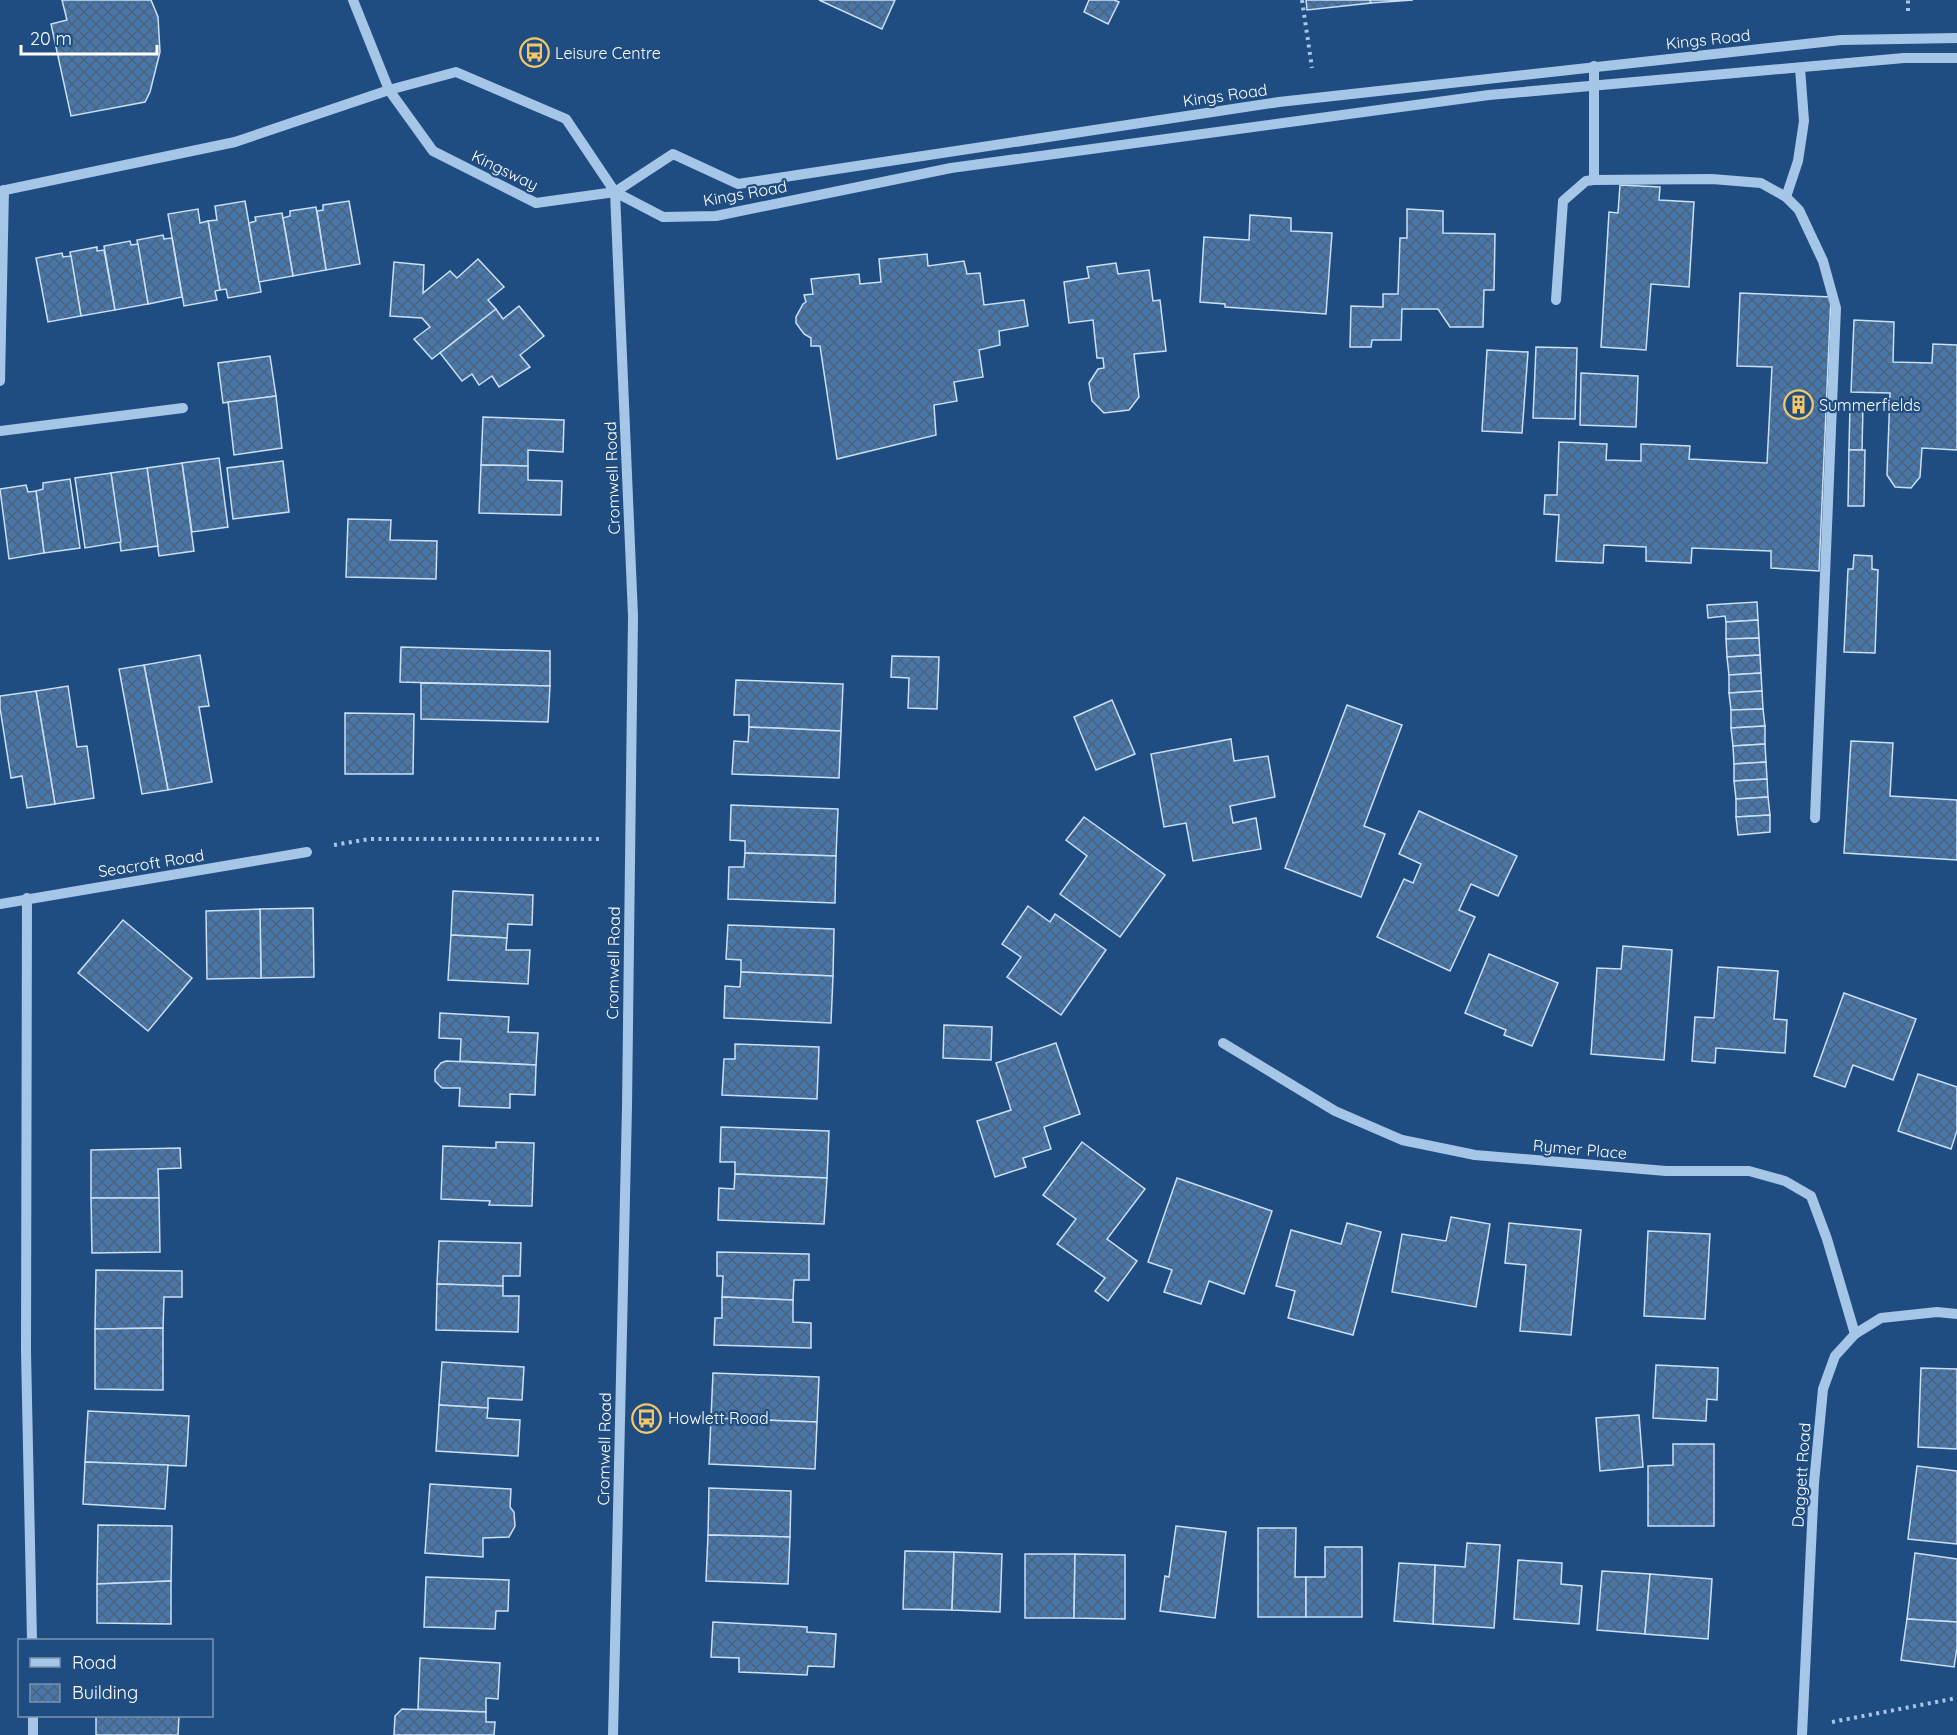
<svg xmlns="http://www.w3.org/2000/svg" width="1957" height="1735" font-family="Quicksand,sans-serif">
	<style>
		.building { fill: url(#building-cross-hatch); stroke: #c9dff6; stroke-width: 1.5 }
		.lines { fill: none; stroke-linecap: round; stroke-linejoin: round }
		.path { stroke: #a6c6e8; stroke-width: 4; stroke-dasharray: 3 4.5; stroke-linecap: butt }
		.minor { stroke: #a6c6e8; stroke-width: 10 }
		.labels { text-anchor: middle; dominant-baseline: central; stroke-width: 4.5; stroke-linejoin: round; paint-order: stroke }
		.street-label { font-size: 16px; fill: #fff; stroke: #204d81 }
		.poi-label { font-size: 16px; fill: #fff; stroke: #204d81; text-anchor: start }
	</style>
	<defs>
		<pattern id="building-cross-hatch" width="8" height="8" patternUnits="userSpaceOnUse" patternTransform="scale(1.5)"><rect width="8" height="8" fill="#4977aa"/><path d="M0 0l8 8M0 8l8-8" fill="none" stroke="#4a627b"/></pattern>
	</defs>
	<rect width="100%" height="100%" fill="#204d81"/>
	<!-- building -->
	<g class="building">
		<polygon points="62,0 151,0 158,17 160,52 150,92 145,102 71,116 51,24 67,20"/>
		<polygon points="819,0 895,0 882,29"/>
		<polygon points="1089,0 1114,0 1119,2 1108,24 1084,12"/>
		<polygon points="1306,0 1370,0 1371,3 1307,10"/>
		<polygon points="1370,0 1413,0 1371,3"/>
		<polygon points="1620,185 1660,187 1659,200 1694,202 1689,287 1651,284 1646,350 1601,347 1609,212 1618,213"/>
		<polygon points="245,201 261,292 228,298 226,289 220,290 208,221 217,220 215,206"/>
		<polygon points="349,201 360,264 326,270 317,211 323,210 323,205"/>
		<polygon points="316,207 326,270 293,276 283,218 290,216 290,211"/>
		<polygon points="198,209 200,223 208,221 220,290 215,291 217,300 184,306 168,214"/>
		<polygon points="1407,209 1443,211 1443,233 1495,234 1494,290 1484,290 1483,327 1450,327 1438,309 1402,309 1401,340 1372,340 1371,347 1350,347 1351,306 1383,307 1383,294 1398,294 1400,238 1407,238"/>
		<polygon points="282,213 293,276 259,282 249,223 256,221 255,217"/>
		<polygon points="1250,215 1291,218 1291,231 1332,233 1326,314 1225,307 1225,304 1200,302 1204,237 1249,240"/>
		<polygon points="163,235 164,239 172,238 182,297 148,304 137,240"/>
		<polygon points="130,241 131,245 138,244 148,304 115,310 104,246"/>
		<polygon points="97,247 97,251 104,250 115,310 81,316 70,252"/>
		<polygon points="62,253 63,257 71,256 81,316 48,322 36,258"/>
		<polygon points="927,254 928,266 964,261 967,274 980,273 984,305 1024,300 1028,326 999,331 1000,345 979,350 983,377 954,382 957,401 934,405 936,435 837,459 820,346 811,346 811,338 804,334 796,323 796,317 803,304 806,302 804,295 813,294 811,279 859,274 860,284 881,282 879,259"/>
		<polygon points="478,259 504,287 488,300 496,309 432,359 414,339 430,327 422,318 390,316 394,262 424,265 423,293 450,271 457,278"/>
		<polygon points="1116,263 1118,274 1149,270 1153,301 1160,300 1166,351 1134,354 1139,397 1129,410 1104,413 1092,401 1089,383 1098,369 1104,368 1103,358 1097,358 1093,320 1069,323 1064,282 1089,278 1087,267"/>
		<polygon points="1740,293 1831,297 1819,571 1771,568 1771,551 1692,548 1691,563 1646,561 1646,547 1604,545 1603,563 1556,561 1559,515 1544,514 1545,495 1557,495 1559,442 1607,444 1606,460 1641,461 1641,444 1690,446 1689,459 1767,463 1772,367 1737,366"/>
		<polygon points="519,306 544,336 520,355 530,367 499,387 492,376 479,385 472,374 462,381 440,353 496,309 503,319"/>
		<polygon points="1854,320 1894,322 1893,362 1932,363 1933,344 1957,345 1957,450 1922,448 1920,477 1911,488 1895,487 1887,475 1890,393 1851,392"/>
		<polygon points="1536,347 1577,348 1575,419 1533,418"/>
		<polygon points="1487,350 1528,352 1522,433 1482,431"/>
		<polygon points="270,356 276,396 223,403 218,363"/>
		<polygon points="1581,373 1638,376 1636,427 1580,425"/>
		<polygon points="276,396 282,448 234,455 228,402"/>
		<polygon points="1850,405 1863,405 1862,450 1849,450"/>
		<polygon points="483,417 564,420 563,452 528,450 528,466 481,465"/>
		<polygon points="1849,450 1865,450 1864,506 1848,506"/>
		<polygon points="219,458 228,527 192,532 182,463"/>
		<polygon points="283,461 289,512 233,519 227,468"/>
		<polygon points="182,463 194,551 159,556 147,468"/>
		<polygon points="481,465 528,466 528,480 562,481 561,515 479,513"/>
		<polygon points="147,468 158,546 121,551 111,473"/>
		<polygon points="111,473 121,542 85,548 75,478"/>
		<polygon points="70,479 80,548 44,553 36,491 43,489 43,483"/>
		<polygon points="26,485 28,492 36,491 44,553 9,559 0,489"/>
		<polygon points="348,519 391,520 390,540 437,541 436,579 346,577"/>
		<polygon points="1854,555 1872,556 1872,569 1878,570 1875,653 1844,652 1848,569 1853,569"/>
		<polygon points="1757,602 1758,620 1726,622 1725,616 1708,618 1707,605"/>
		<polygon points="1758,620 1759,638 1726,639 1726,622"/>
		<polygon points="1759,638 1760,655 1727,657 1726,639"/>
		<polygon points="401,647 550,651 550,686 400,682"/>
		<polygon points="200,655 209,706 199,707 212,782 168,790 144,665"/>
		<polygon points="1760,655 1761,673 1729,675 1727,657"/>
		<polygon points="892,656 939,657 937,709 908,708 909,678 891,677"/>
		<polygon points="144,665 168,790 142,794 119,669"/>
		<polygon points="1761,673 1762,691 1729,693 1729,675"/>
		<polygon points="736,680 843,684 841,731 749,727 749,715 734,715"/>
		<polygon points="421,683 550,686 548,722 421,719"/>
		<polygon points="68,686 77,747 87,746 94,798 55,804 36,691"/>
		<polygon points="36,691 55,804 27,808 22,776 11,778 0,708 0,696"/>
		<polygon points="1762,691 1763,709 1731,710 1729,693"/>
		<polygon points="1112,700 1135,754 1096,770 1074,717"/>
		<polygon points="1347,705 1402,725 1364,826 1385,834 1361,897 1285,868"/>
		<polygon points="1763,709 1765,726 1731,728 1731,710"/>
		<polygon points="345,713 414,714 413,774 345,774"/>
		<polygon points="1765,726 1765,744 1733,746 1731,728"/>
		<polygon points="749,727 841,731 839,778 732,774 734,741 748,742"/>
		<polygon points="1231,739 1234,761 1268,756 1275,797 1230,806 1233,823 1256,818 1261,849 1193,861 1186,823 1164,827 1151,754"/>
		<polygon points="1851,741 1893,743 1890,796 1957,800 1957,860 1844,853"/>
		<polygon points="1765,744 1766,762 1734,764 1733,746"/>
		<polygon points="1766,762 1767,779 1734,781 1734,764"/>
		<polygon points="1767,779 1768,797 1736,799 1734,781"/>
		<polygon points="1768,797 1770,815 1736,817 1736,799"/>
		<polygon points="731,805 838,809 836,856 745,853 745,841 730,840"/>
		<polygon points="1419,811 1517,856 1498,896 1471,884 1459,910 1475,917 1450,971 1377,937 1404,879 1413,883 1421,864 1399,854"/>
		<polygon points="1770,815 1770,832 1738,835 1736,817"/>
		<polygon points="1084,817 1165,875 1120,937 1060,894 1087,856 1066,840"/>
		<polygon points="745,853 836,856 835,903 728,899 729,867 744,867"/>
		<polygon points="453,891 533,895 532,925 508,924 507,938 451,935"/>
		<polygon points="1028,906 1050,922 1055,914 1106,950 1061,1015 1007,977 1021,957 1002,944"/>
		<polygon points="313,908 314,977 261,978 260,909"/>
		<polygon points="260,909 261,978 207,979 206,911"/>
		<polygon points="123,920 192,978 148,1031 78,973"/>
		<polygon points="728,925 834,929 833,976 741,972 741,960 726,959"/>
		<polygon points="451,935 507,938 506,950 530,950 528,984 448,980"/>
		<polygon points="1623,946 1672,950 1664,1060 1591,1054 1597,968 1621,969"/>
		<polygon points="1489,954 1558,983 1532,1046 1504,1035 1506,1030 1465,1013"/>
		<polygon points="1718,967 1778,971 1774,1019 1787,1020 1785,1053 1716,1048 1715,1063 1692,1061 1695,1017 1714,1018"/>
		<polygon points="741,972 833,976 831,1023 724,1018 725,986 740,987"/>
		<polygon points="1844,993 1916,1019 1893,1080 1853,1065 1845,1087 1814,1076"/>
		<polygon points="440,1013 509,1017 508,1032 538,1033 536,1065 460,1061 461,1039 439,1038"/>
		<polygon points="944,1025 992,1027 991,1060 943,1058"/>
		<polygon points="1056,1043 1080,1114 1044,1127 1051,1149 1023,1158 1026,1167 995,1177 977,1121 1011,1110 996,1063"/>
		<polygon points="735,1044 819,1047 817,1099 722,1095 724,1059 735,1059"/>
		<polygon points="446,1061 536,1065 535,1095 510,1094 510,1108 459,1106 460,1088 442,1088 435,1081 435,1070 441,1063"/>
		<polygon points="1918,1074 1957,1087 1957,1131 1951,1149 1898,1131"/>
		<polygon points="721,1127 829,1131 827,1178 735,1174 735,1162 720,1162"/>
		<polygon points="496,1142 534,1143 532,1206 489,1205 490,1201 441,1199 443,1146 496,1148"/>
		<polygon points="1082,1142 1145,1189 1107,1239 1137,1261 1108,1301 1095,1291 1105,1278 1057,1244 1076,1219 1043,1195"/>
		<polygon points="180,1148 181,1168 158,1169 159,1198 91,1198 91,1150"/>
		<polygon points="735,1174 827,1178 824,1224 718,1220 719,1188 734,1189"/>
		<polygon points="1177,1178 1272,1211 1244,1294 1209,1281 1201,1304 1164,1292 1172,1270 1148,1262"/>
		<polygon points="91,1198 159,1198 160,1252 92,1253"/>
		<polygon points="1451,1217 1490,1224 1476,1307 1392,1292 1402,1234 1446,1241"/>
		<polygon points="1347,1223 1381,1232 1353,1335 1288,1318 1295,1291 1276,1286 1291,1230 1341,1244"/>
		<polygon points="1509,1223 1581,1230 1571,1335 1520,1331 1526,1265 1505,1263"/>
		<polygon points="1648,1231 1710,1234 1705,1319 1644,1316"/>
		<polygon points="439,1241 521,1243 520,1276 503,1276 503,1286 437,1284"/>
		<polygon points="717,1252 809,1254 809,1280 794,1280 793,1300 722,1297 723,1276 717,1276"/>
		<polygon points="96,1270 182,1271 182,1297 164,1297 163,1328 95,1329"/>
		<polygon points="437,1284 503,1286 503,1296 519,1296 518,1332 436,1330"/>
		<polygon points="722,1297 793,1300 793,1322 811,1323 811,1348 714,1345 715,1318 722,1318"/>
		<polygon points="163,1328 163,1390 95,1389 95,1329"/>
		<polygon points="442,1362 524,1367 522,1400 488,1398 488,1408 439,1405"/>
		<polygon points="1656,1365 1718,1368 1717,1400 1707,1399 1706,1421 1653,1418"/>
		<polygon points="1921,1368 1957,1369 1957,1449 1918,1447"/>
		<polygon points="713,1373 819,1377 817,1422 711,1418"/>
		<polygon points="439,1405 488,1408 487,1418 520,1420 518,1456 436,1451"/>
		<polygon points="88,1411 189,1416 186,1466 85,1462"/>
		<polygon points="1639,1415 1643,1467 1600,1471 1596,1418"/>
		<polygon points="711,1418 817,1422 815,1469 709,1464"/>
		<polygon points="1673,1444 1714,1444 1714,1526 1648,1526 1648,1466 1673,1465"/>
		<polygon points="85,1462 168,1465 165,1509 83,1504"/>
		<polygon points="1917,1466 1957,1471 1957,1544 1908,1539"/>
		<polygon points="430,1484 511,1489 510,1507 514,1512 515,1526 509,1537 483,1538 483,1557 425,1553"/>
		<polygon points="709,1488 791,1491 790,1537 708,1535"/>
		<polygon points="98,1525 172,1526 171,1581 97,1584"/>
		<polygon points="1176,1526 1226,1532 1215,1618 1160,1611 1165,1576 1169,1577"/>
		<polygon points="1258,1528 1296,1528 1295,1577 1306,1577 1306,1617 1258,1617"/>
		<polygon points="708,1535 790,1537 788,1584 706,1581"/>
		<polygon points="1467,1543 1500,1545 1494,1628 1433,1624 1435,1565 1465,1567"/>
		<polygon points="1325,1547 1362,1547 1362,1617 1306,1617 1306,1577 1325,1577"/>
		<polygon points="905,1551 954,1552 952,1610 903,1609"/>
		<polygon points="954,1552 1002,1554 1000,1612 952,1610"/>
		<polygon points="1915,1553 1957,1559 1957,1622 1907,1619"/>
		<polygon points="1025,1554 1075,1554 1074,1618 1025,1618"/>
		<polygon points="1075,1554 1125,1555 1125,1619 1074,1618"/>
		<polygon points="1518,1560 1562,1563 1561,1584 1582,1586 1579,1624 1514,1619"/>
		<polygon points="1399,1563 1435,1565 1433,1624 1394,1621"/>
		<polygon points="1602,1571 1650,1574 1645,1634 1597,1630"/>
		<polygon points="1650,1574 1712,1579 1708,1639 1645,1634"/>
		<polygon points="426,1577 509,1580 508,1611 496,1611 495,1629 424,1627"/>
		<polygon points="171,1581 171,1624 97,1623 97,1584"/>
		<polygon points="1907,1619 1957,1622 1957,1648 1954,1667 1901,1660"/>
		<polygon points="713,1622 807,1627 807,1632 836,1634 834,1667 808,1666 807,1675 739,1672 739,1658 711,1657"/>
		<polygon points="420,1658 500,1663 498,1699 486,1698 486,1712 418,1709"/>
		<polygon points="402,1709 486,1712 486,1722 495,1722 494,1735 394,1735 395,1716"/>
		<polygon points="96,1716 179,1716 178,1735 96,1735"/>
	</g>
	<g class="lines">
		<!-- path -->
		<g class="path">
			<polyline points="1302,0 1312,68"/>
			<polyline points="1908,11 1908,0"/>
			<polyline points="334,845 369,839 602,839"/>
			<polyline points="1832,1722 1957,1698"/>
		</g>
		<!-- minor -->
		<g class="minor">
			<polyline points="353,0 389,90 433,151 536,203 615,192 673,154 738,184 1279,102 1841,40 1957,38"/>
			<polyline points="1594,180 1594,66"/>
			<polyline points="0,191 235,142 389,90 456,72 566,119 615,192 663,217 716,216 951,168 1489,95 1904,58 1957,58"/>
			<polyline points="1786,197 1798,161 1804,121 1800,68"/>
			<polyline points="1556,300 1563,201 1586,181 1594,180 1712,179 1761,183 1786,197 1799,210 1823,261 1836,308 1815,818"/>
			<polyline points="0,381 4,190"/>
			<polyline points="0,431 183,408"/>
			<polyline points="27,898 26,1351 32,1640"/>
			<polyline points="0,904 307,852"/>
			<polyline points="1223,1043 1335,1111 1402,1140 1475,1155 1666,1171 1749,1171 1785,1181 1811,1196 1827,1239 1855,1334"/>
			<polyline points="33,1716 33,1735"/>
			<polyline points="613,1735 627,1107 633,616 615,192"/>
			<polyline points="1802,1735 1814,1483 1823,1389 1835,1356 1855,1334 1881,1318 1937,1312 1957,1314"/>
		</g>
	</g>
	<!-- icons -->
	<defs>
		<symbol id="bus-ring" viewBox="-11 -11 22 22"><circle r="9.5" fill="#204d81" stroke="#f5c766" stroke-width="1.5"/><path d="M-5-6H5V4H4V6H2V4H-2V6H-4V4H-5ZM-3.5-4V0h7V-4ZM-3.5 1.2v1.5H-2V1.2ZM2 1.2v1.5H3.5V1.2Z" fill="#f5c766"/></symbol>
		<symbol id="building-ring" viewBox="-11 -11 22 22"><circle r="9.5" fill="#204d81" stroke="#f5c766" stroke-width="1.5"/><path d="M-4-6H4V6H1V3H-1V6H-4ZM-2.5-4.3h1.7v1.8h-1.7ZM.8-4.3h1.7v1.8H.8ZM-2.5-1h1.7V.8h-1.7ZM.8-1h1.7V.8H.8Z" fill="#f5c766"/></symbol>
	</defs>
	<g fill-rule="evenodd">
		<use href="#bus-ring" x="518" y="36" width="33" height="33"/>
		<use href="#building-ring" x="1782" y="388" width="33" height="33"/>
		<use href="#bus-ring" x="630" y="1402" width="33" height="33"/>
	</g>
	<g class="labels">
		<!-- street labels -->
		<g class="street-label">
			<text transform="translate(1708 39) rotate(-6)">Kings Road</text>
			<text transform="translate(1225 95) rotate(-8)">Kings Road</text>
			<text transform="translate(505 170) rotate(26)">Kingsway</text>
			<text transform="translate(745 193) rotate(-10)">Kings Road</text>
			<text transform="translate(612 478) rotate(-92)">Cromwell Road</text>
			<text transform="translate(151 863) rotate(-9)">Seacroft Road</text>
			<text transform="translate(613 963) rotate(-89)">Cromwell Road</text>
			<text transform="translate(1580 1149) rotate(5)">Rymer Place</text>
			<text transform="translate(604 1449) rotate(-89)">Cromwell Road</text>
			<text transform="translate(1801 1475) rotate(-86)">Daggett Road</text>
		</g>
		<!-- poi labels -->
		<g class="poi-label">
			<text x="555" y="53">Leisure Centre</text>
			<text x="1819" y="405">Summerfields</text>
			<text x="668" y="1418">Howlett Road</text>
		</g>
	</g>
	<!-- legend -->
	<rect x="18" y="1639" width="195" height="78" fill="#204d81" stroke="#7994b3" stroke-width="1.5"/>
	<rect x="30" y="1658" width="30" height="9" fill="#a6c6e8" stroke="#7994b3" stroke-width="1.5"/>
	<text x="72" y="1669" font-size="18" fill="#ffffff">Road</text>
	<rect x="30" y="1684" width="30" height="18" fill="url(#building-cross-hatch)" stroke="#7994b3" stroke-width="1.5"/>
	<text x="72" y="1699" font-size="18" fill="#ffffff">Building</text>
	<!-- scale -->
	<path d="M21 45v9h136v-9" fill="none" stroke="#ffffff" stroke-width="3"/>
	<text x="30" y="45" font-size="18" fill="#ffffff" stroke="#204d81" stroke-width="4.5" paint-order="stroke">20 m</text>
</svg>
